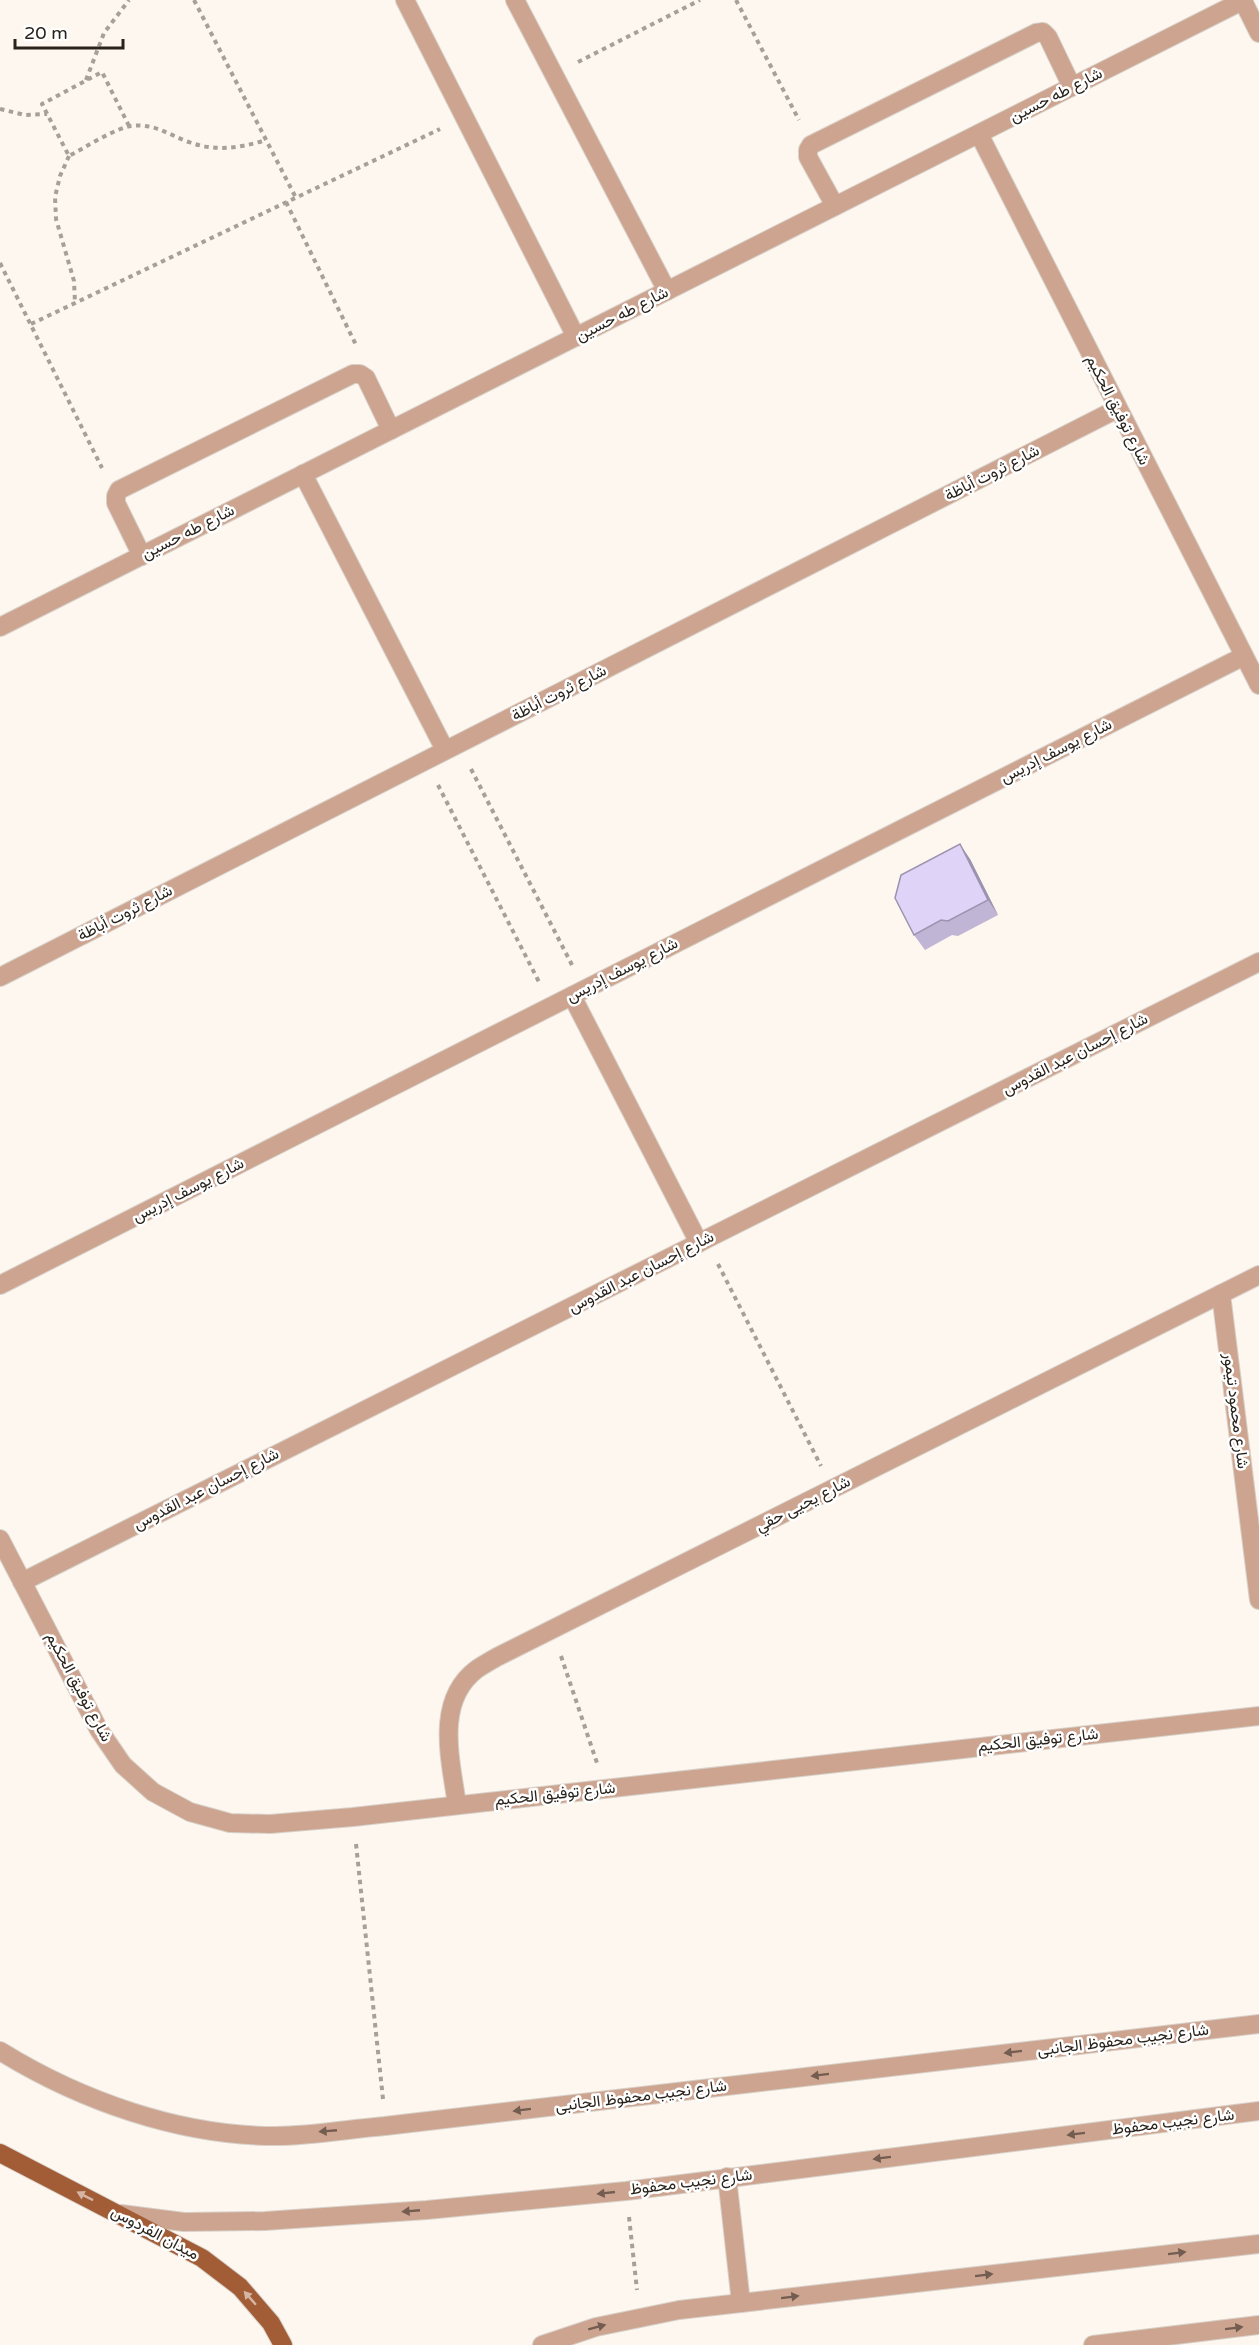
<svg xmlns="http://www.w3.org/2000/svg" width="1259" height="2345" font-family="'Varela Round',Vazirmatn,sans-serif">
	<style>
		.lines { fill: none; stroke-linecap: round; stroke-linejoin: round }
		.minor-casing { stroke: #d7d1c9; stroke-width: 20 }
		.major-casing { stroke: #d7d1c9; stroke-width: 20 }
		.path { stroke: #a6a098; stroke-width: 4; stroke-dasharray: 4.5 4.5; stroke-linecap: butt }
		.minor { stroke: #cda490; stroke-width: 18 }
		.major { stroke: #a25c36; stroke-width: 18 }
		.wall { fill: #c0b5d5 }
		.shaded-wall { fill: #9c94ae }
		.building { fill: #dfd3f8; stroke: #9c94ae; stroke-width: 1.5 }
		.oneway { fill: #735d50 }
		.oneway2 { fill: #d5b6a5 }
		.labels { text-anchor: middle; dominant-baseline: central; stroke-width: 5; stroke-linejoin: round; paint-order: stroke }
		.street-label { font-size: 16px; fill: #29231c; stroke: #fff }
	</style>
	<rect width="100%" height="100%" fill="#fdf7ef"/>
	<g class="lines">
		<defs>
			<g id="minor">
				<polyline points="405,0 576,337"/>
				<polyline points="515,0 667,291"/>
				<polyline points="1243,1 1259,33"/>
				<polyline points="979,134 1259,685"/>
				<polyline points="835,206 808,157 808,150 811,145 1036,33 1043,32 1048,37 1072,87"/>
				<polyline points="303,474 445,750"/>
				<polyline points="142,556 116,503 116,496 119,490 353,374 360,374 366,378 391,430"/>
				<polyline points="0,627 1244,0"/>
				<polyline points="0,977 1117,409"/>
				<polyline points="572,996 699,1243"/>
				<polyline points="0,1285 1244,656"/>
				<polyline points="1221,1294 1259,1600"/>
				<polyline points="0,1539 99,1730 123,1765 153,1792 190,1812 230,1823 270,1824 353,1817 1259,1716"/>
				<polyline points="22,1582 1259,962"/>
				<path d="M457 1805C451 1761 434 1701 477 1669 483 1665 490 1661 497 1657L1259 1275"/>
				<path d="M0 2051C81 2101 180 2136 276 2136 312 2136 349 2129 385 2126L1259 2024"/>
				<polyline points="727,2177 741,2303"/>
				<polyline points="121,2214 184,2222 265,2221 427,2210 626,2191 1259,2111"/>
				<polyline points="542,2345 596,2327 679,2310 1259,2244"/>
				<polyline points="1093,2345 1259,2325"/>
			</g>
			<polyline id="major" points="0,2153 202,2258 240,2287 271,2323 283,2345"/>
		</defs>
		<!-- minor casing -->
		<use href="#minor" class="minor-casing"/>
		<!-- major casing -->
		<use href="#major" class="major-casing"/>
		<!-- path -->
		<g class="path">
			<polyline points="194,0 296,198"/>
			<polyline points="736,0 799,120"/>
			<polyline points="578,62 700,0"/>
			<polyline points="86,80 104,33 129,0"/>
			<polyline points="0,109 25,115 47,114"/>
			<path d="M129 126 102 72 42 104 69 156C84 148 117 127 132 126 154 123 169 135 189 142 215 152 240 148 266 140"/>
			<polyline points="69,156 60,176 55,197 56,219 74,281 75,303"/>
			<polyline points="286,202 357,347"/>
			<polyline points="0,263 102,468"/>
			<polyline points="31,324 440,129"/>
			<polyline points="471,769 572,965"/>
			<polyline points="438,785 539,982"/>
			<polyline points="718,1264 821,1466"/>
			<polyline points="561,1656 597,1763"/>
			<polyline points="356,1844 383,2099"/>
			<polyline points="629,2217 637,2290"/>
		</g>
		<!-- minor -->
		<use href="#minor" class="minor"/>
		<!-- major -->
		<use href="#major" class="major"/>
	</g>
	<!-- wall -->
	<polygon class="wall" points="970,859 998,915 958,936 952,935 925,950 914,935"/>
	<!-- shaded-wall -->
	<polygon class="shaded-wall" points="960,844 970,859 998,915 988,900"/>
	<!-- building -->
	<polygon class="building" points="960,844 988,900 948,921 941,920 914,935 895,898 901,875"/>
	<!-- one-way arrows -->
	<defs><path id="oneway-solid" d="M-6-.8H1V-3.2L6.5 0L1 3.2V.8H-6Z" transform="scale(1.5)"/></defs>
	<g class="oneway">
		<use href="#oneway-solid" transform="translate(1013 2052) rotate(173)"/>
		<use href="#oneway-solid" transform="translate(820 2075) rotate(173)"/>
		<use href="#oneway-solid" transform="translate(522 2110) rotate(173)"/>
		<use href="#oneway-solid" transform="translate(328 2131) rotate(175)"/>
		<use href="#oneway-solid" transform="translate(1076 2134) rotate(173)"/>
		<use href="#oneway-solid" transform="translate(882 2158) rotate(173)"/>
		<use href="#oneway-solid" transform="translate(606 2193) rotate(174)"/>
		<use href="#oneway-solid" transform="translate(411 2211) rotate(175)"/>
		<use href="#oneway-solid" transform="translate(1177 2253) rotate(-7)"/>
		<use href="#oneway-solid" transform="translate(984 2275) rotate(-7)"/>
		<use href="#oneway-solid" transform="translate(790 2297) rotate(-7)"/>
		<use href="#oneway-solid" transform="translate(597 2327) rotate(-15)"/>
		<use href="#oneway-solid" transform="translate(1234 2328) rotate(-7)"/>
	</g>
	<g class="oneway2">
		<use href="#oneway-solid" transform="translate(85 2196) rotate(-153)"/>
		<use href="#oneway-solid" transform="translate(250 2298) rotate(-131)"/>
	</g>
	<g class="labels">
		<!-- street labels -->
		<g class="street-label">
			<text transform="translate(1056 95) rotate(-27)">شارع طه حسين</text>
			<text transform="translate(622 314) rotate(-27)">شارع طه حسين</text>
			<text transform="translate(1118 410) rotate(63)">شارع توفيق الحكيم</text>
			<text transform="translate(992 473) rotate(-27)">شارع ثروت أباظة</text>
			<text transform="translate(188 532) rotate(-27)">شارع طه حسين</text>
			<text transform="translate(559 693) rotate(-27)">شارع ثروت أباظة</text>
			<text transform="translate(1056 751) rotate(-27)">شارع يوسف إدريس</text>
			<text transform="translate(125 913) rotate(-27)">شارع ثروت أباظة</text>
			<text transform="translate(622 970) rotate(-27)">شارع يوسف إدريس</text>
			<text transform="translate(1075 1054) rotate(-27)">شارع إحسان عبد القدوس</text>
			<text transform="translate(188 1190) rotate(-27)">شارع يوسف إدريس</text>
			<text transform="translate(641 1272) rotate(-27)">شارع إحسان عبد القدوس</text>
			<text transform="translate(1236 1411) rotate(83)">شارع محمود تيمور</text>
			<text transform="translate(206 1489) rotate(-27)">شارع إحسان عبد القدوس</text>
			<text transform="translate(803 1504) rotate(-27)">شارع يحيى حقي</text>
			<text transform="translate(79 1687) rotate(62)">شارع توفيق الحكيم</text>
			<text transform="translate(1038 1740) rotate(-6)">شارع توفيق الحكيم</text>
			<text transform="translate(555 1794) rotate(-6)">شارع توفيق الحكيم</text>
			<text transform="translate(1123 2040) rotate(-7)">شارع نجيب محفوظ الجانبى</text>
			<text transform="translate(641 2096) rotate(-7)">شارع نجيب محفوظ الجانبى</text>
			<text transform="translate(1173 2122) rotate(-7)">شارع نجيب محفوظ</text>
			<text transform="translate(691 2182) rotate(-7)">شارع نجيب محفوظ</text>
			<text transform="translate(155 2233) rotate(28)">ميدان الفردوس</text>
		</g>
	</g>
	<!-- scale -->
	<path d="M15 39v9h108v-9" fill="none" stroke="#29231c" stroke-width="3"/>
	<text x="24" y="39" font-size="18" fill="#29231c" stroke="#ffffff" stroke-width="4.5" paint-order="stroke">20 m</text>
</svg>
